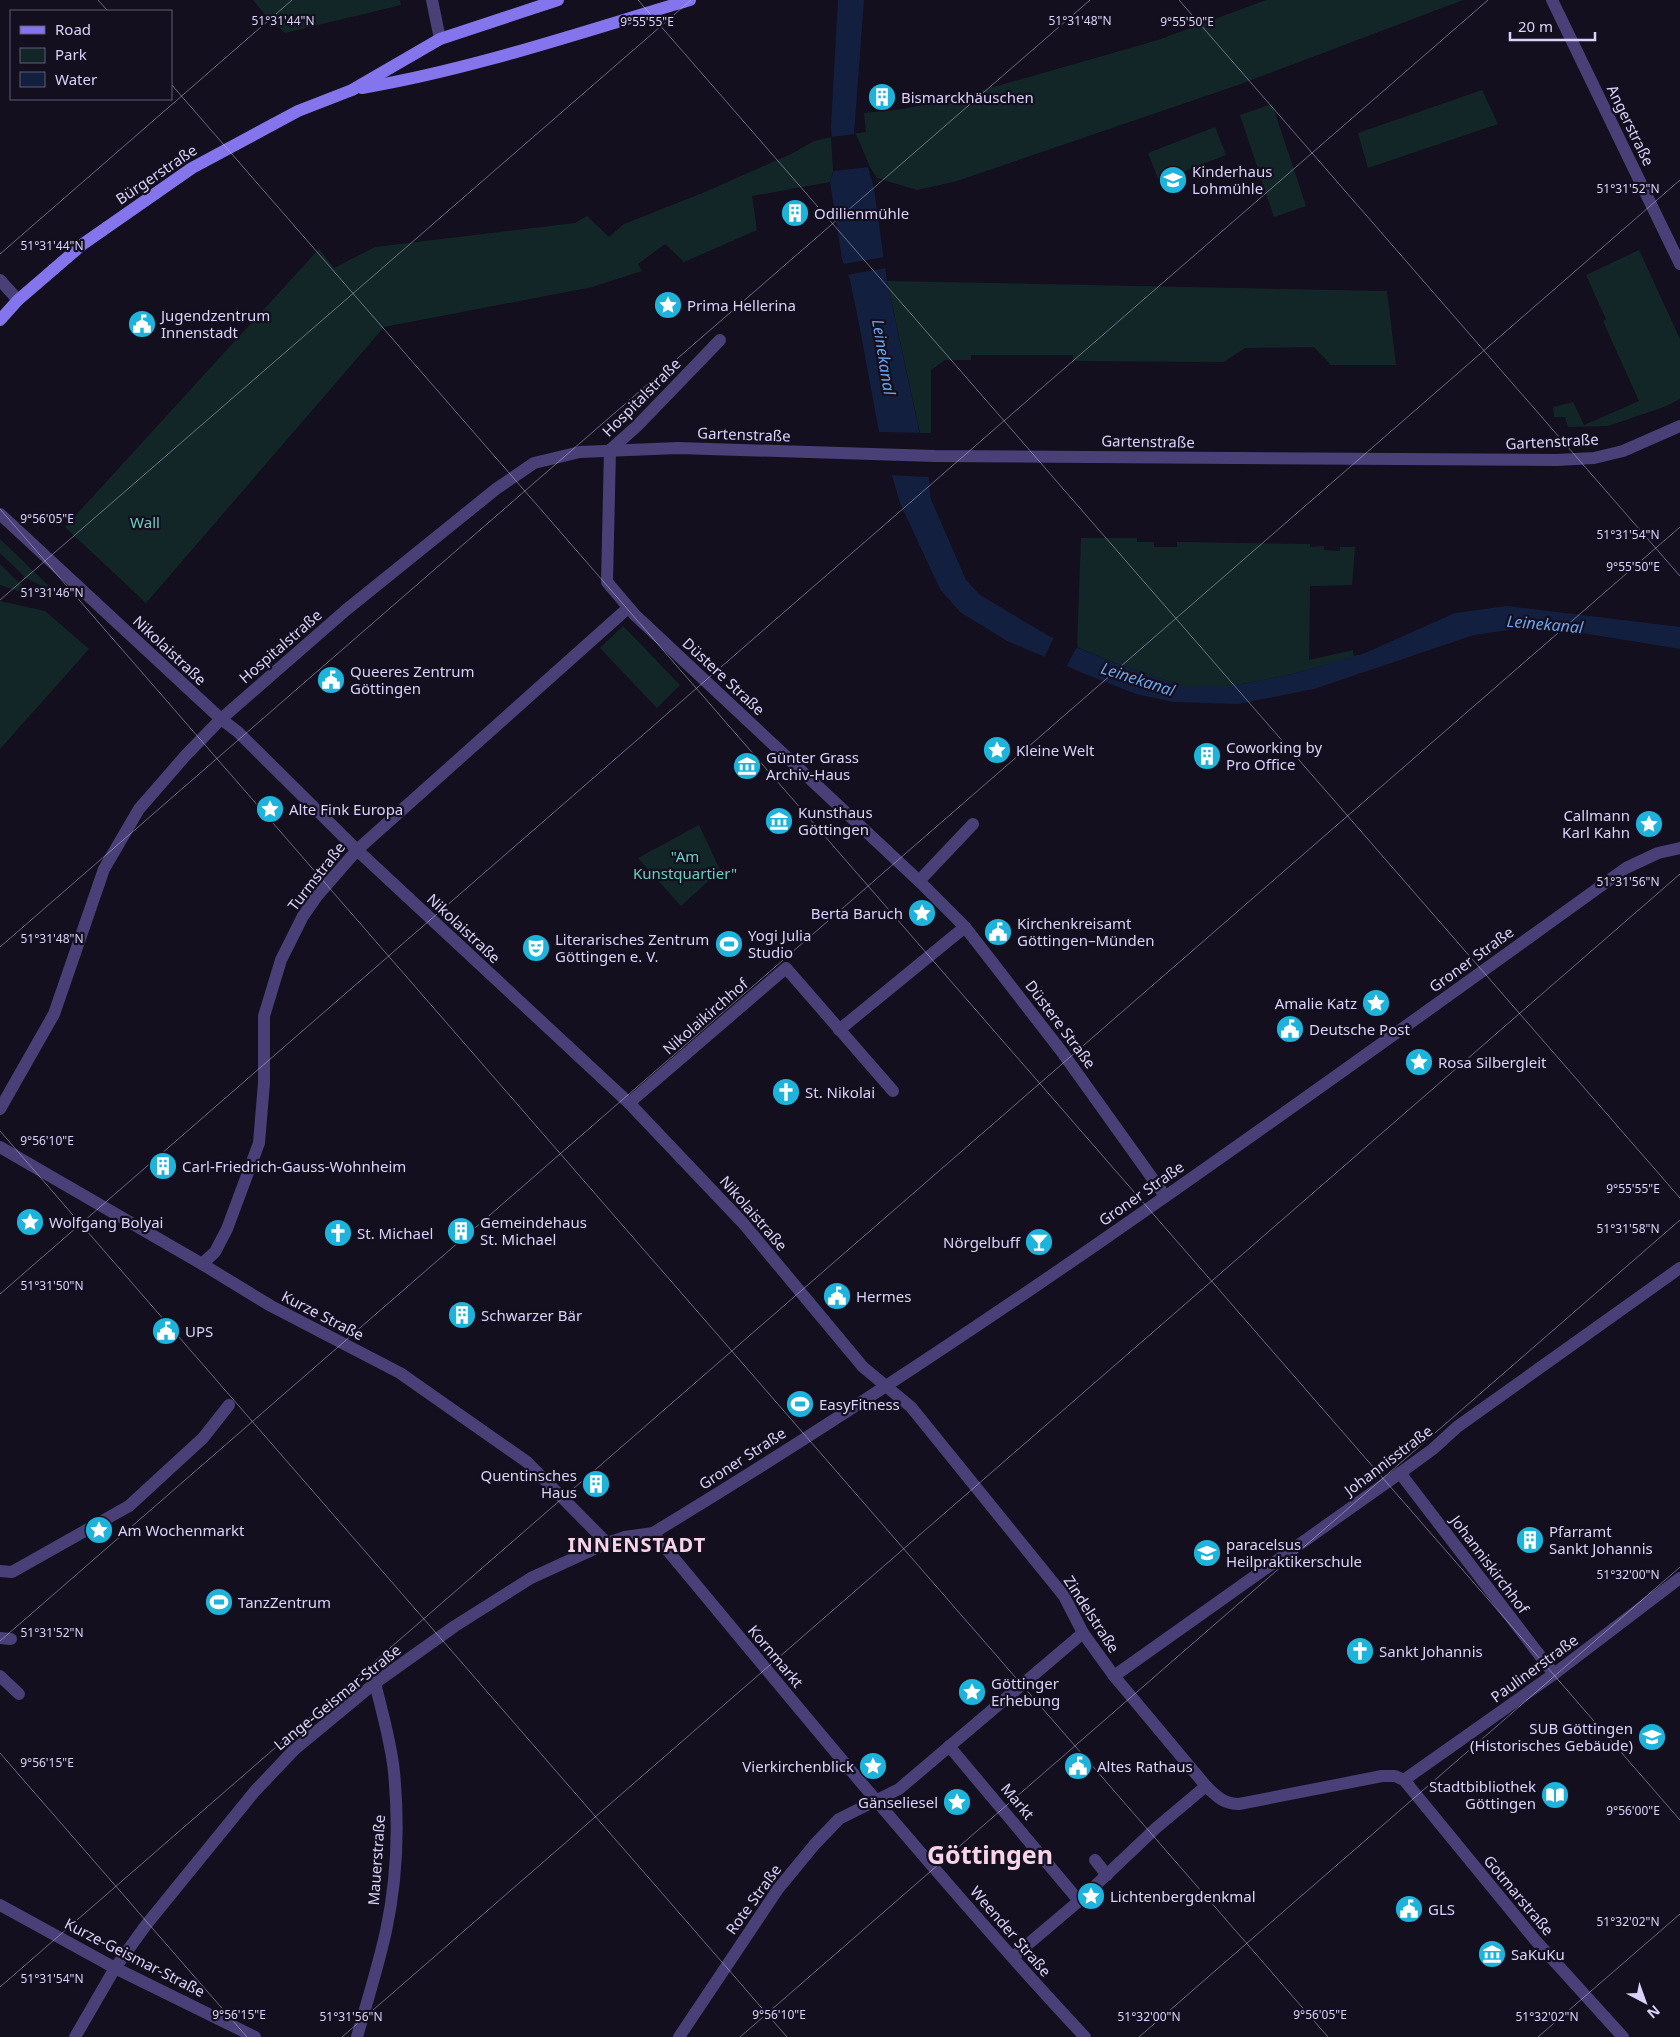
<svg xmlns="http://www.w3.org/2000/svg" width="1680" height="2037" font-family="'Noto Sans',sans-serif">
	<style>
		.green { fill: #132627 }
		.water { fill: #131f3e }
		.pier { fill: #130f1e }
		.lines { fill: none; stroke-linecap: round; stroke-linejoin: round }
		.street { stroke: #484077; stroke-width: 12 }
		.secondary { stroke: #8475ed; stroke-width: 12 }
		.ticks { fill: none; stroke: #dad2f9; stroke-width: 1; stroke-opacity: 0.45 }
		.labels { text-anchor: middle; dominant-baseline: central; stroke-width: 4.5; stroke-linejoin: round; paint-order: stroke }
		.poi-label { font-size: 15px; fill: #dad2f9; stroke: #130f1e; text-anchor: start }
		.street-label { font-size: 15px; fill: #dad2f9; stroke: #130f1e }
		.park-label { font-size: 15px; fill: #68cfc0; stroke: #130f1e }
		.water-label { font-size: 16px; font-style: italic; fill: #6da4eb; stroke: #130f1e }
		.district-label { font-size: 20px; font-weight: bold; letter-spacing: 1px; fill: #f9d4e8; stroke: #130f1e }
		.town-label { font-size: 25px; font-weight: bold; fill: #f9d4e8; stroke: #130f1e }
		.ticks-label { font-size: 12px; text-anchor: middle; fill: #dad2f9; stroke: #130f1e; stroke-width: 4.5; stroke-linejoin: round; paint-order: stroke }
	</style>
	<rect width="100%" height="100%" fill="#130f1e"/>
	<!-- green -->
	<g class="green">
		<polygon points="253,0 400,0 401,5 285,33 267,17"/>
		<polygon points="1266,0 1463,0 1238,85 957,181 917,190 877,178 870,167 833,171 830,182 752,196 757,230 684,262 665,244 638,264 642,271 592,287 384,327 146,603 65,527 319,249 334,268 375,247 575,223 587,216 609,237 624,224 705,192 793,153 814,141 831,137 866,132 864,113 903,109 952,99 1158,40"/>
		<polygon points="1482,90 1498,124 1368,168 1358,133"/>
		<polygon points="1272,104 1306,206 1274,217 1240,115"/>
		<polygon points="1215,127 1226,155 1159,181 1148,153"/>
		<polygon points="1639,250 1680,339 1680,399 1664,407 1608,426 1568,427 1565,417 1554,417 1553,407 1573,402 1584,425 1639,401 1603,321 1606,319 1586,275"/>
		<polygon points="887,281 1387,291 1396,365 1331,365 1314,347 1245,348 1224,362 1073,361 1073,355 971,355 971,360 945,360 931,370 931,433 920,433"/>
		<polygon points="1081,538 1137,538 1137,542 1154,542 1154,547 1177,547 1177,542 1310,544 1310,547 1324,546 1324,550 1340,551 1340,547 1355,547 1352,585 1310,586 1309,660 1353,650 1354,657 1293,674 1237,685 1180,685 1112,662 1077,647"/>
		<polygon points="0,539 56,593 26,578 0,553"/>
		<polygon points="0,564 20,584 27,587 25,593 0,585"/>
		<polygon points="0,601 45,611 89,649 0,749"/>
		<polygon points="623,626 680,685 657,708 600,648"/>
		<polygon points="699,825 720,870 681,906 638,858"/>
	</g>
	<!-- water -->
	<polygon class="water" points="838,0 864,0 854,134 868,167 874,189 887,281 929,477 930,497 966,580 980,595 1049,636 1112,662 1180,685 1237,685 1293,674 1365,653 1455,613 1507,606 1680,627 1680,649 1576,632 1523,628 1474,635 1314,689 1238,704 1174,702 1136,694 1085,674 1007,641 960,612 940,589 900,503 879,432 860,329 850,280 842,259 830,182 834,170 831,126"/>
	<!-- pier -->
	<g class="pier">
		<polygon points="856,134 870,167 833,171 831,137"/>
		<polygon points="885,257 887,268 846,275 844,264"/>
		<polygon points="879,432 922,433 929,466 929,477 889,475 878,440"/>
		<polygon points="1055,635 1078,645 1065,669 1044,658"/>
	</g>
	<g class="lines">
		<!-- street -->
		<g class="street">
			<polyline points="432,0 440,39"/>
			<polyline points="1552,0 1680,264"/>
			<polyline points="0,280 18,300"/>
			<polyline points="610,450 607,582 635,615 919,881 965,927 1062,1052 1165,1196"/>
			<polyline points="610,450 637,426 720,340"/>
			<path d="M0 514 221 719 238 732 357 850 629 1103 743 1223 863 1367 911 1407 1064 1596 1083 1633 1114 1676 1206 1786C1217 1797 1224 1804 1239 1804L1382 1776H1395L1404 1780 1536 1941 1623 2037"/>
			<polyline points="919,881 973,824"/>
			<polyline points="839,1030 965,927"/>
			<polyline points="629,1103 786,968 893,1091"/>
			<polyline points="0,1109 54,1014 104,869 139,809 186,755 221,719 346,610 496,489 534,463 580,452 678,448 935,456 1557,460 1594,458 1623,451 1680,426"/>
			<polyline points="0,1147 202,1264 271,1306 400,1373 527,1462 607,1543"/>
			<polyline points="202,1264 215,1252 227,1229 259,1143 264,1083 264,1016 281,960 303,916 317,896 357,850 628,608"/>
			<polyline points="1400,1473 1554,1674"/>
			<path d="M653 1533C795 1703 934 1875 1085 2037"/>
			<polyline points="0,1571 12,1572 129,1506 203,1438 229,1405"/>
			<polyline points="0,1638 11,1639"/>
			<polyline points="0,1676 19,1694"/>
			<polyline points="1114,1676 1400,1473 1433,1449 1457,1427 1680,1268"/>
			<polyline points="949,1746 1079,1901"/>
			<polyline points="1404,1780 1554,1674 1680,1578"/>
			<polyline points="1095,1860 1107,1875"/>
			<polyline points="0,1905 115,1968 255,2037"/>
			<polyline points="1013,1957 1079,1901 1156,1828 1206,1786"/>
			<path d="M75 2037 115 1968 146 1925 255 1791 294 1750 375 1683 455 1626 531 1578 607 1543 625 1537 653 1533C989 1330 1307 1097 1626 868L1658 853 1680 848"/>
			<path d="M357 2037C367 2002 378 1967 386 1931 397 1880 399 1824 394 1772 391 1742 382 1712 375 1683"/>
			<polyline points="679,2037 778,1889 815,1844 839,1819 899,1789 1083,1633"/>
		</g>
		<!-- secondary -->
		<g class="secondary">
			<path d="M362 88C474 69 581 32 690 0"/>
			<polyline points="0,320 18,300 83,244 192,168 298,111 352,90 440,39 558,0"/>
		</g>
	</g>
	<!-- ticks -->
	<path class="ticks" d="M98 0 108 11M638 0 1680 1198M1179 0 1680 576M171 84 1680 1820M0 254 292 0M0 509 1328 2037M0 600 691 0M0 947 1090 0M0 1131 787 2037M0 1294 1488 0M0 1641 1680 180M0 1753 247 2037M0 1987 1680 527M342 2037 1680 874M740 2037 1680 1220M1139 2037 1680 1567M1538 2037 1680 1914"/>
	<!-- icons -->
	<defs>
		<symbol id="building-disc" viewBox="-11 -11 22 22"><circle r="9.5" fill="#1db3da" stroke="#130f1e"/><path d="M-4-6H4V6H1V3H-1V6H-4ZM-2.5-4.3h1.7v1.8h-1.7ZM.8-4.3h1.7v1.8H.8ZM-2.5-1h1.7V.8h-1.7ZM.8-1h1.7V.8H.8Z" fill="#fff"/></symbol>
		<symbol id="school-disc" viewBox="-11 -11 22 22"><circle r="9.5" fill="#1db3da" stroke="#130f1e"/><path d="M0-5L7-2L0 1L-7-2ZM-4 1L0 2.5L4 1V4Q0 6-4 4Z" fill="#fff"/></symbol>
		<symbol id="sight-disc" viewBox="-11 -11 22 22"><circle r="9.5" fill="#1db3da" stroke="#130f1e"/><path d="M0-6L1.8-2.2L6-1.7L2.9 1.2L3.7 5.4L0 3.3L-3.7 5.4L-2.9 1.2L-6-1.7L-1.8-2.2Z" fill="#fff"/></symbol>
		<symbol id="civic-disc" viewBox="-11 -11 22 22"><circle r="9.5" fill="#1db3da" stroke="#130f1e"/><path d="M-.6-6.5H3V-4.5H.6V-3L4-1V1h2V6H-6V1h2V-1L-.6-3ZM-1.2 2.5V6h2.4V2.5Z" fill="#fff"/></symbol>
		<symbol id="museum-disc" viewBox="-11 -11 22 22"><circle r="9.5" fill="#1db3da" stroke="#130f1e"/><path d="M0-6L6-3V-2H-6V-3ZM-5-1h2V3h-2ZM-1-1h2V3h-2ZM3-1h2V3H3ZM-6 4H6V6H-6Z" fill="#fff"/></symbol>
		<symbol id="stadium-disc" viewBox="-11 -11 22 22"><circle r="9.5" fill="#1db3da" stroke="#130f1e"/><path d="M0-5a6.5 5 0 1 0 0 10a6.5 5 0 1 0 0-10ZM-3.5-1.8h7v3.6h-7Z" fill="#fff"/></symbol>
		<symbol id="theatre-disc" viewBox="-11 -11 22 22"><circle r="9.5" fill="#1db3da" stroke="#130f1e"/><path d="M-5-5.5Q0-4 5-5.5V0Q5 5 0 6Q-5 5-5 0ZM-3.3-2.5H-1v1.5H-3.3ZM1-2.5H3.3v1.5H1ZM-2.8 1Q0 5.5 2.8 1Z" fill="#fff"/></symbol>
		<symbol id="church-disc" viewBox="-11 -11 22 22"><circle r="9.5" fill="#1db3da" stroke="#130f1e"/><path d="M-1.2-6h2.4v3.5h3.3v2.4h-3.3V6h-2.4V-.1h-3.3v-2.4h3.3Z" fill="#fff"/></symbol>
		<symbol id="bar-disc" viewBox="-11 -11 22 22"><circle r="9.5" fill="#1db3da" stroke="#130f1e"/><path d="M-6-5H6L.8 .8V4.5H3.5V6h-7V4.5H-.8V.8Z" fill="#fff"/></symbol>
		<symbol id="university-disc" viewBox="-11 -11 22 22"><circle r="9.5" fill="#1db3da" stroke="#130f1e"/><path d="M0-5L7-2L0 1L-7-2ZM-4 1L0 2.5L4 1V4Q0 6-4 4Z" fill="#fff"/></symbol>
		<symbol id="library-disc" viewBox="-11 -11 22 22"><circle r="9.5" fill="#1db3da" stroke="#130f1e"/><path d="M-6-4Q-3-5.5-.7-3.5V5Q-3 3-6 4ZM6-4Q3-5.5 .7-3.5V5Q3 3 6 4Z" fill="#fff"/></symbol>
	</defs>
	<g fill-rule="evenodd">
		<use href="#building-disc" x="866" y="81" width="32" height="32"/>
		<use href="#school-disc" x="1157" y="164" width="32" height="32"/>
		<use href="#building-disc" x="779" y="197" width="32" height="32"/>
		<use href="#sight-disc" x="652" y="289" width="32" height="32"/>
		<use href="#civic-disc" x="126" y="308" width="32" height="32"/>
		<use href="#civic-disc" x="315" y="664" width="32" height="32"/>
		<use href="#sight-disc" x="981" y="734" width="32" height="32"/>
		<use href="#building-disc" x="1191" y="740" width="32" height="32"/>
		<use href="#museum-disc" x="731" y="750" width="32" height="32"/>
		<use href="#sight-disc" x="254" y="793" width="32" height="32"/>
		<use href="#museum-disc" x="763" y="805" width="32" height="32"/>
		<use href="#sight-disc" x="1633" y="808" width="32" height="32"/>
		<use href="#sight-disc" x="906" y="897" width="32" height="32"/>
		<use href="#civic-disc" x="982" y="916" width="32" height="32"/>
		<use href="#stadium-disc" x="713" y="928" width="32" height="32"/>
		<use href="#theatre-disc" x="520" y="932" width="32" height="32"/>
		<use href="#sight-disc" x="1360" y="987" width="32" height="32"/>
		<use href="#civic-disc" x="1274" y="1013" width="32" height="32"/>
		<use href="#sight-disc" x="1403" y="1046" width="32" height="32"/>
		<use href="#church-disc" x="770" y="1076" width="32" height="32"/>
		<use href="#building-disc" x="147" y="1150" width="32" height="32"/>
		<use href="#sight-disc" x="14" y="1206" width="32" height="32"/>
		<use href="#building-disc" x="445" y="1215" width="32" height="32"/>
		<use href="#church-disc" x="322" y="1217" width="32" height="32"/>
		<use href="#bar-disc" x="1023" y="1226" width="32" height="32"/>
		<use href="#civic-disc" x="821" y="1280" width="32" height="32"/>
		<use href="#building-disc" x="446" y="1299" width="32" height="32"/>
		<use href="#civic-disc" x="150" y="1315" width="32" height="32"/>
		<use href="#stadium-disc" x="784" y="1388" width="32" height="32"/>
		<use href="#building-disc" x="580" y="1468" width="32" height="32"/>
		<use href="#sight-disc" x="83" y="1514" width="32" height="32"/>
		<use href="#building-disc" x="1514" y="1524" width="32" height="32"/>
		<use href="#university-disc" x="1191" y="1537" width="32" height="32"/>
		<use href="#stadium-disc" x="203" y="1586" width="32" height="32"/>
		<use href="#church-disc" x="1344" y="1635" width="32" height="32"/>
		<use href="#sight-disc" x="956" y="1676" width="32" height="32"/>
		<use href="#university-disc" x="1636" y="1721" width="32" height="32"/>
		<use href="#sight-disc" x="857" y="1750" width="32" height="32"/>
		<use href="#civic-disc" x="1062" y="1750" width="32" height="32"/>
		<use href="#library-disc" x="1539" y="1779" width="32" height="32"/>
		<use href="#sight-disc" x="941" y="1786" width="32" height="32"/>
		<use href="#sight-disc" x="1075" y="1880" width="32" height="32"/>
		<use href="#civic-disc" x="1393" y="1893" width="32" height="32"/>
		<use href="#museum-disc" x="1476" y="1938" width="32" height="32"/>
	</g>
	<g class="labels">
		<!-- poi labels -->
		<g class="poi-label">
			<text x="901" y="97">Bismarckhäuschen</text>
			<text x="1192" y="171">Kinderhaus<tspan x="1192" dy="17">Lohmühle</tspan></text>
			<text x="814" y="213">Odilienmühle</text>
			<text x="687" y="305">Prima Hellerina</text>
			<text x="161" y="315">Jugendzentrum<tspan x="161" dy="17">Innenstadt</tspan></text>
			<text x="350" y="671">Queeres Zentrum<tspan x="350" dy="17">Göttingen</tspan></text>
			<text x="1226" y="747">Coworking by<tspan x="1226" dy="17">Pro Office</tspan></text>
			<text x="1016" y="750">Kleine Welt</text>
			<text x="766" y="757">Günter Grass<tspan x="766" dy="17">Archiv-Haus</tspan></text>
			<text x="289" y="809">Alte Fink Europa</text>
			<text x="798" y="812">Kunsthaus<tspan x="798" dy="17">Göttingen</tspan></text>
			<text x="1630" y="815" text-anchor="end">Callmann<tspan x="1630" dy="17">Karl Kahn</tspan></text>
			<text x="903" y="913" text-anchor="end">Berta Baruch</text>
			<text x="1017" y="923">Kirchenkreisamt<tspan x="1017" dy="17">Göttingen–Münden</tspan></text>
			<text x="748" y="935">Yogi Julia<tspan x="748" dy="17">Studio</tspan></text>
			<text x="555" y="939">Literarisches Zentrum<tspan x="555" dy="17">Göttingen e. V.</tspan></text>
			<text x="1357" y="1003" text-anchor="end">Amalie Katz</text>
			<text x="1309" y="1029">Deutsche Post</text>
			<text x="1438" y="1062">Rosa Silbergleit</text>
			<text x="805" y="1092">St. Nikolai</text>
			<text x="182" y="1166">Carl-Friedrich-Gauss-Wohnheim</text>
			<text x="49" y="1222">Wolfgang Bolyai</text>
			<text x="480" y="1222">Gemeindehaus<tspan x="480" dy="17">St. Michael</tspan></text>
			<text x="357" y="1233">St. Michael</text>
			<text x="1020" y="1242" text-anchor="end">Nörgelbuff</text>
			<text x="856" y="1296">Hermes</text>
			<text x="481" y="1315">Schwarzer Bär</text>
			<text x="185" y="1331">UPS</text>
			<text x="819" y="1404">EasyFitness</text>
			<text x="577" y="1475" text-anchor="end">Quentinsches<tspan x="577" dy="17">Haus</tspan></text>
			<text x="118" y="1530">Am Wochenmarkt</text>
			<text x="1549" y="1531">Pfarramt<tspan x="1549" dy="17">Sankt Johannis</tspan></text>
			<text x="1226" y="1544">paracelsus<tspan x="1226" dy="17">Heilpraktikerschule</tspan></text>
			<text x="238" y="1602">TanzZentrum</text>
			<text x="1379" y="1651">Sankt Johannis</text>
			<text x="991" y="1683">Göttinger<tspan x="991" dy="17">Erhebung</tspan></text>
			<text x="1633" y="1728" text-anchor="end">SUB Göttingen<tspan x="1633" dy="17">(Historisches Gebäude)</tspan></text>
			<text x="854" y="1766" text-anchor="end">Vierkirchenblick</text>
			<text x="1097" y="1766">Altes Rathaus</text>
			<text x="1536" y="1786" text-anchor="end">Stadtbibliothek<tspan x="1536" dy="17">Göttingen</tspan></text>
			<text x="938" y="1802" text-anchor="end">Gänseliesel</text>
			<text x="1110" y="1896">Lichtenbergdenkmal</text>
			<text x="1428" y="1909">GLS</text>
			<text x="1511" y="1954">SaKuKu</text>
		</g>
		<!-- street labels -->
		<g class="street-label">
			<text transform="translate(1631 125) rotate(64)">Angerstraße</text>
			<text transform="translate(156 174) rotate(-34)">Bürgerstraße</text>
			<text transform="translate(641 397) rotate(-45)">Hospitalstraße</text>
			<text transform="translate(744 434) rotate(2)">Gartenstraße</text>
			<text transform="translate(1148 441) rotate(1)">Gartenstraße</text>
			<text transform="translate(1552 441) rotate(-3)">Gartenstraße</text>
			<text transform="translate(280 646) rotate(-41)">Hospitalstraße</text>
			<text transform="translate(170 650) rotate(43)">Nikolaistraße</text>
			<text transform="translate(724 676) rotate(43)">Düstere Straße</text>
			<text transform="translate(316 876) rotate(-52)">Turmstraße</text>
			<text transform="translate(464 928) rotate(43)">Nikolaistraße</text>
			<text transform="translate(1471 959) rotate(-36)">Groner Straße</text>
			<text transform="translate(705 1016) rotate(-41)">Nikolaikirchhof</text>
			<text transform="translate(1061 1024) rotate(53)">Düstere Straße</text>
			<text transform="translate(1141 1193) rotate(-35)">Groner Straße</text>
			<text transform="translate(754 1213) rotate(49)">Nikolaistraße</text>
			<text transform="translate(323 1315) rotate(27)">Kurze Straße</text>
			<text transform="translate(742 1458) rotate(-33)">Groner Straße</text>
			<text transform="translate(1388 1460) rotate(-37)">Johannisstraße</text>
			<text transform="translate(1490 1564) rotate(53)">Johanniskirchhof</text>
			<text transform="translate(1092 1614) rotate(57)">Zindelstraße</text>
			<text transform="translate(776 1656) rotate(50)">Kornmarkt</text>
			<text transform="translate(1534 1668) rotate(-36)">Paulinerstraße</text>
			<text transform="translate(337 1697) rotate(-39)">Lange-Geismar-Straße</text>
			<text transform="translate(1018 1801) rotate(50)">Markt</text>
			<text transform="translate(376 1860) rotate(-86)">Mauerstraße</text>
			<text transform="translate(1519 1895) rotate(50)">Gotmarstraße</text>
			<text transform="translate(753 1899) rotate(-54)">Rote Straße</text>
			<text transform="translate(1011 1931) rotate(49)">Weender Straße</text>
			<text transform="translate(135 1957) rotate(27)">Kurze-Geismar-Straße</text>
		</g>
		<!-- park labels -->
		<g class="park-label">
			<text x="145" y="522">Wall</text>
			<text x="685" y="856">"Am<tspan x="685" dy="17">Kunstquartier"</tspan></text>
		</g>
		<!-- water labels -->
		<g class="water-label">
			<text transform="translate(884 357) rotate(81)">Leinekanal</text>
			<text transform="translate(1545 624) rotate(5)">Leinekanal</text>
			<text transform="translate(1138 679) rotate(18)">Leinekanal</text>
		</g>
		<!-- district labels -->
		<g class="district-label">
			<text x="637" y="1544">INNENSTADT</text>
		</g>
		<!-- town labels -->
		<g class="town-label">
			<text x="990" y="1854">Göttingen</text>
		</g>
	</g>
	<g class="ticks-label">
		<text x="283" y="25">51°31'44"N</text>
		<text x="1080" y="25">51°31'48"N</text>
		<text x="1187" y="26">9°55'50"E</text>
		<text x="647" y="26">9°55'55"E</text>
		<text x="1628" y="193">51°31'52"N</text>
		<text x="52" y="250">51°31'44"N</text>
		<text x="47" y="523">9°56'05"E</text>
		<text x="1628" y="539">51°31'54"N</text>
		<text x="1633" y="571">9°55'50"E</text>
		<text x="52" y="597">51°31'46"N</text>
		<text x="1628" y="886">51°31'56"N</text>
		<text x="52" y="943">51°31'48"N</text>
		<text x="47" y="1145">9°56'10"E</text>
		<text x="1633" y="1193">9°55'55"E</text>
		<text x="1628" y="1233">51°31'58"N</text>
		<text x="52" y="1290">51°31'50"N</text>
		<text x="1628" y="1579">51°32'00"N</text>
		<text x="52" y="1637">51°31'52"N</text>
		<text x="47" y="1767">9°56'15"E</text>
		<text x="1633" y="1815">9°56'00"E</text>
		<text x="1628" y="1926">51°32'02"N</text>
		<text x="52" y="1983">51°31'54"N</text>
		<text x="239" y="2019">9°56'15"E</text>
		<text x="779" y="2019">9°56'10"E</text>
		<text x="1320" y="2019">9°56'05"E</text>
		<text x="351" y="2021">51°31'56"N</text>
		<text x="1149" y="2021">51°32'00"N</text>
		<text x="1547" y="2021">51°32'02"N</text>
	</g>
	<!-- legend -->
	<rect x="10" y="10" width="162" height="90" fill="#130f1e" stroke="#635d76"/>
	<rect x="20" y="26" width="25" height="8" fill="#8475ed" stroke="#635d76"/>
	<text x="55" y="35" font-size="15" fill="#dad2f9">Road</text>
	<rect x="20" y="48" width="25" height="15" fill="#132627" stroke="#635d76"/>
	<text x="55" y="60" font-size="15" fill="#dad2f9">Park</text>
	<rect x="20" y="72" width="25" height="15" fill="#131f3e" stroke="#635d76"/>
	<text x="55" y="85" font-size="15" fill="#dad2f9">Water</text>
	<!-- north arrow -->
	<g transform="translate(1645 2002) rotate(139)" stroke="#130f1e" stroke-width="4" paint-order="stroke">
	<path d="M0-4L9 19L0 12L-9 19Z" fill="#dad2f9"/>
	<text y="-8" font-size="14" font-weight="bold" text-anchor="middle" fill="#dad2f9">N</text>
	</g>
	<!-- scale -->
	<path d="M1510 32v8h85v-8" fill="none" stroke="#dad2f9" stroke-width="2.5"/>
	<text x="1518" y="32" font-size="15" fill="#dad2f9" stroke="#130f1e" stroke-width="4" paint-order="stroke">20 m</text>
</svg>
